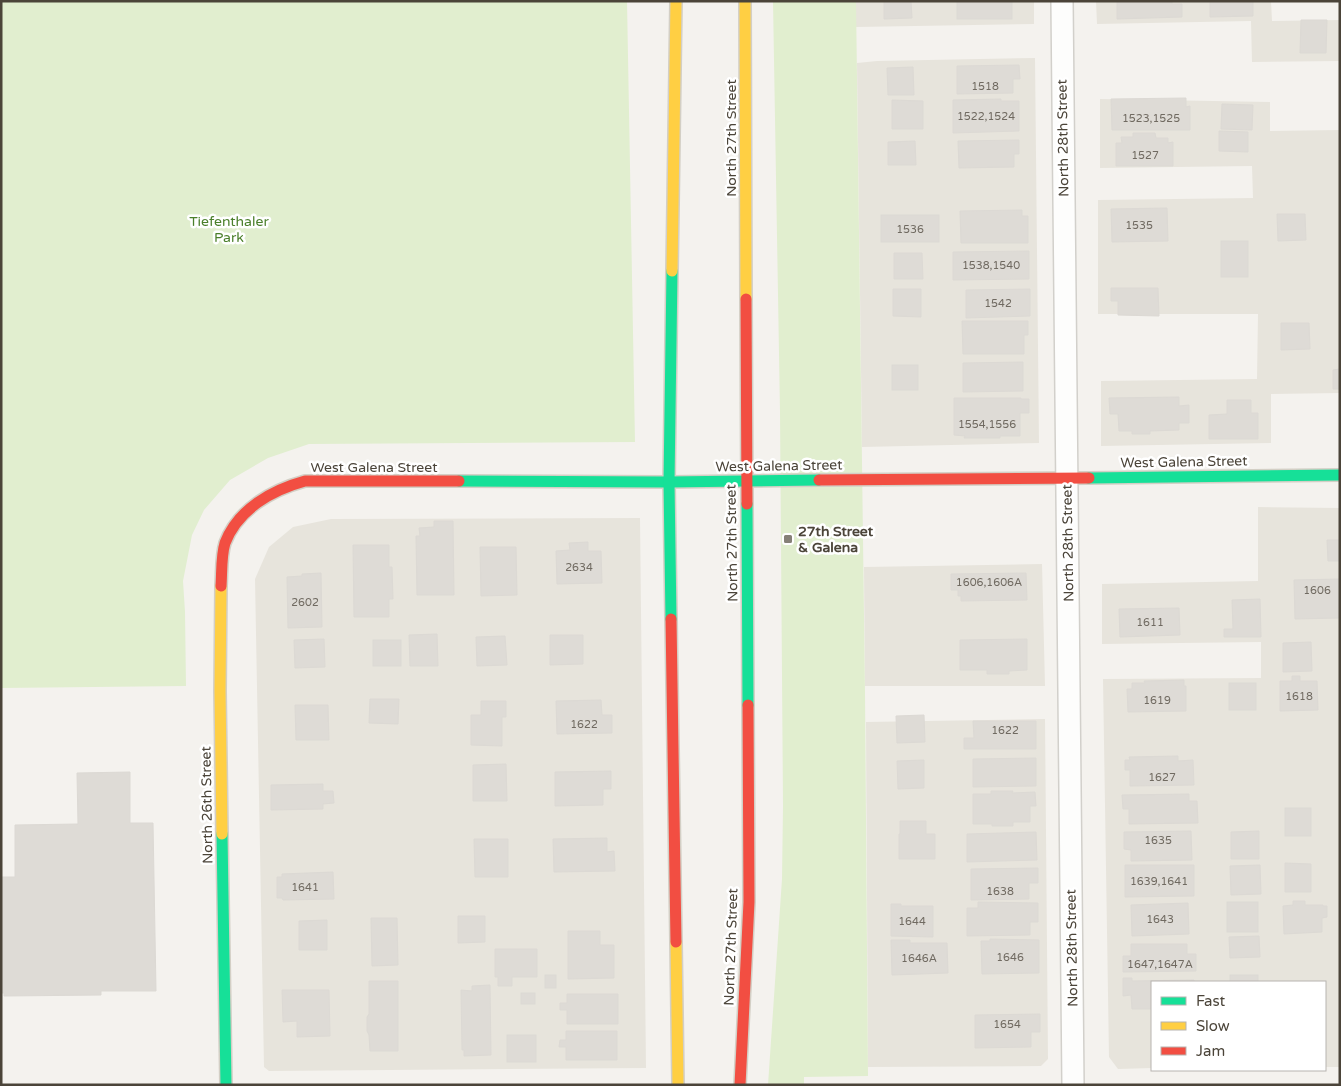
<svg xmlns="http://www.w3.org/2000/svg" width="1341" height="1086" font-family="'Varela Round',sans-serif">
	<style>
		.residential { fill: #e7e4dc }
		.green { fill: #e1eecf }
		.building { fill: #dedbd6; stroke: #dcd9d4 }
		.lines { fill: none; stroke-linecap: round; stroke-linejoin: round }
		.street-casing { stroke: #d2d0cb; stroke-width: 24 }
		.fast-casing { stroke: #d3cfc5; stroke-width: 14 }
		.slow-casing { stroke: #d3cfc5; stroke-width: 14 }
		.jam-casing { stroke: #d3cfc5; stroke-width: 14 }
		.street { stroke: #fdfdfc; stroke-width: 21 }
		.fast { stroke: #16e098; stroke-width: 11 }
		.slow { stroke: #ffcf43; stroke-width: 11 }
		.jam { stroke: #f24e42; stroke-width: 11 }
		.poi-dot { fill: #868178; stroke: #fff; stroke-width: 2 }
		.labels { text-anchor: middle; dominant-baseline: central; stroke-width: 5; stroke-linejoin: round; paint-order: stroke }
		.number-label { font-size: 11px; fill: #706a61 }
		.street-label { font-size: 14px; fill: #4b4439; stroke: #fff }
		.park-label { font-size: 14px; fill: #4a7f2a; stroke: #fff }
		.poi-label { font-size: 14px; font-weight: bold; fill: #4b4439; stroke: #fff; text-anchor: start }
	</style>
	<rect width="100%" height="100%" fill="#f4f2ee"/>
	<!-- residential -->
	<g class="residential">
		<polygon points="856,1 1034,1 1034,24 856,27"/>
		<polygon points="1096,1 1271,1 1272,21 1340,20 1340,61 1252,62 1251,21 1097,24"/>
		<polygon points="1035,58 1039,443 862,447 857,63 877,61"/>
		<polygon points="1100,99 1270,102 1270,131 1340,130 1340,393 1271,394 1271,443 1101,446 1101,381 1257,379 1258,314 1098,314 1098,200 1253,198 1252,166 1100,168"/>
		<polygon points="1258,507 1340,508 1340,1067 1325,1067 1325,982 1152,982 1152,1068 1118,1069 1109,1057 1103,679 1261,678 1261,642 1102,644 1102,584 1258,581"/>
		<polygon points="640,518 646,1068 269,1071 264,1067 255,579 269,547 293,527 331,519"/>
		<polygon points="1042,564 1045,686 865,686 864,567"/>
		<polygon points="1045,719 1048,1059 1041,1066 868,1067 866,722"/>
	</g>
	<!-- green -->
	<g class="green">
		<polygon points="1,1 627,1 635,442 309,444 268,458 230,480 204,510 192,535 183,581 185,612 186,686 1,688"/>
		<polygon points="773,1 856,1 865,693 868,1076 804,1077 804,1085 768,1085 782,879 783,806 780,412"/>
	</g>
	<!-- building -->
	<g class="building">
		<polygon points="884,1 911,1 912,18 884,19"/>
		<rect x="957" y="1" width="55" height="18"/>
		<polygon points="1117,1 1172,1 1172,4 1182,4 1182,17 1117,19"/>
		<polygon points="1210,1 1253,1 1253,16 1210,17"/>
		<polygon points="1301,20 1327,20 1326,53 1300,53"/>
		<polygon points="1019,65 1020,79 1013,79 1013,93 957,94 957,66"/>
		<polygon points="913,67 914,95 888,95 887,68"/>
		<polygon points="1186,98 1186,107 1190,106 1190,130 1112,130 1111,99"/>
		<polygon points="1001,99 1001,101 1019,101 1019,131 953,133 953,100"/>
		<polygon points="892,100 923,101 923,129 892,129"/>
		<polygon points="1222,104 1253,105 1252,130 1221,129"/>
		<polygon points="1219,131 1248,132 1248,152 1219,151"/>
		<polygon points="1133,133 1155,133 1156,138 1168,138 1168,143 1173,142 1173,166 1116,166 1116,143 1122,143 1121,137 1133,137"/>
		<polygon points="1019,140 1019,154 1014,154 1014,167 959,168 958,141"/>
		<polygon points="915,141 916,165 888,165 888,142"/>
		<polygon points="1167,208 1168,241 1112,242 1111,209"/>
		<polygon points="1022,210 1022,216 1028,216 1028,243 961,243 960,211"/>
		<polygon points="1277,214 1305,214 1306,240 1278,241"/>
		<rect x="881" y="215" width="58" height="27"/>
		<rect x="1221" y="241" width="27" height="36"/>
		<polygon points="1029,251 1029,279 953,280 953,252"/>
		<polygon points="894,253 922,253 923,279 894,279"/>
		<polygon points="1111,288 1158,288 1159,316 1118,315 1118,301 1111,301"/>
		<polygon points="893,289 921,289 921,317 893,316"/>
		<polygon points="1030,289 1030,316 966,318 966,290"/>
		<polygon points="962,321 1028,321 1028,335 1024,335 1024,354 963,354"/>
		<polygon points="1281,323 1309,323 1310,349 1281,350"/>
		<polygon points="1023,362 1023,391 963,392 963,363"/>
		<rect x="892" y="365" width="26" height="25"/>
		<polygon points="1340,369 1340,389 1333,389 1333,370"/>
		<polygon points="1179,397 1179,406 1189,405 1189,423 1179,423 1179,430 1150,431 1150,434 1132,434 1132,431 1119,431 1118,414 1110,414 1109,398"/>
		<polygon points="954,398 1021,398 1021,399 1029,399 1029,413 1020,413 1020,436 1000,436 1000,438 964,438 965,436 954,435"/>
		<polygon points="1227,400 1251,400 1251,413 1258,413 1258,439 1209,439 1209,415 1227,414"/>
		<polygon points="434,521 453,521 454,595 417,595 416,536 420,536 419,528 434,527"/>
		<polygon points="1327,540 1340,540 1340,561 1328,561"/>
		<polygon points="588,542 588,551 601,551 602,583 557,584 556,551 570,550 569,543"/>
		<polygon points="353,545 389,545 389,567 392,567 393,599 389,599 389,617 354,617"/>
		<polygon points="480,547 516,547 517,595 481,596"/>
		<polygon points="321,573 322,627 288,628 287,577 302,576 302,574"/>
		<polygon points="1026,573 1027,600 961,601 961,596 958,596 958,590 951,590 951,574"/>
		<polygon points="1340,579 1339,618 1295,619 1294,580"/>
		<polygon points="1260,599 1261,637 1224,637 1224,629 1233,629 1232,600"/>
		<polygon points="1179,608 1180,635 1120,637 1119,609"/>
		<polygon points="437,634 438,666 410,666 409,635"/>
		<polygon points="550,635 583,635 583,664 550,665"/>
		<polygon points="505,636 507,665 477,666 476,637"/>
		<polygon points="324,639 325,667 295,668 294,640"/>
		<polygon points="1027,639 1027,670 1009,671 1009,674 987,674 987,670 960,670 960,640"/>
		<rect x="373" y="640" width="28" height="26"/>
		<polygon points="1311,642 1312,671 1283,672 1283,643"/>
		<polygon points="1292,676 1300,676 1300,681 1317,681 1318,710 1280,711 1280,681 1292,681"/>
		<polygon points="1184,680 1184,686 1186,686 1186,711 1128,712 1127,689 1132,689 1132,683 1145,683 1144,681"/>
		<rect x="1229" y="683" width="27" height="27"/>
		<polygon points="370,699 399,699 398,724 369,723"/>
		<polygon points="601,700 602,715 612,715 612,733 557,734 556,701"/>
		<polygon points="481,701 506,701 506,717 502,717 502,746 471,745 471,715 481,715"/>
		<polygon points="295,705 328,705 329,740 296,740"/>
		<polygon points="924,715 925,742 897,743 896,716"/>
		<polygon points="973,721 1036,721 1036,749 964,749 964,738 974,738"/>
		<polygon points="1178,756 1178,761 1193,760 1194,785 1130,786 1130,770 1125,770 1125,760 1130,760 1129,757"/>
		<polygon points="1036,758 1036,786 973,787 973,759"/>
		<polygon points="924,760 924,788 898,789 897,761"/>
		<polygon points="506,764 507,801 473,801 473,765"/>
		<polygon points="611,771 611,789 603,789 603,805 555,806 555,772"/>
		<polygon points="130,772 130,823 153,823 156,991 101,991 101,995 4,996 4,993 1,993 1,877 15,877 15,825 78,824 77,773"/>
		<polygon points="323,784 323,791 333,791 334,803 323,804 323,809 271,810 271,785"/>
		<polygon points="991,791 1013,791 1012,793 1035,792 1036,806 1030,806 1030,822 1013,822 1013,826 992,826 992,824 973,824 973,794 991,794"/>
		<polygon points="1189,794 1189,801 1197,801 1198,823 1129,824 1129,809 1123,809 1122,795"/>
		<rect x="1285" y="808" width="26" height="28"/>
		<polygon points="900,821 926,821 926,834 935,834 935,859 899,859 899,834 900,834"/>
		<polygon points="1191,831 1192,860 1131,861 1131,850 1124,849 1124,832"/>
		<polygon points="1259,831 1259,859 1231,859 1231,832"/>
		<polygon points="1036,832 1037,860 967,862 967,834"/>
		<polygon points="607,838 607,852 614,851 615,871 554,872 553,839"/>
		<polygon points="474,839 508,839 508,877 475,877"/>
		<polygon points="1285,863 1311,864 1311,892 1285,892"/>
		<polygon points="1125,865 1194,865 1194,896 1125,897"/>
		<polygon points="1260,865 1261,894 1231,895 1230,866"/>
		<polygon points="1038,868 1038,883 1029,883 1029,899 971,900 971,869"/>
		<polygon points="333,872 334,899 283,900 282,898 277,898 277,877 282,877 282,874"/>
		<polygon points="1293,901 1305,901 1305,905 1323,905 1323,906 1327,906 1327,917 1322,918 1322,932 1284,934 1283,906 1293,905"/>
		<polygon points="978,902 1038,903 1038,922 1030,922 1030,935 967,936 967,908 978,908"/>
		<rect x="1227" y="902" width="31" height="30"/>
		<polygon points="1188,903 1189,934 1132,936 1131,905"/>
		<polygon points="891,904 901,904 901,906 933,906 933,937 891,936"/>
		<polygon points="458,916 485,916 485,942 458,943"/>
		<polygon points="371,918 397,918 398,965 372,966"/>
		<polygon points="327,920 327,950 299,950 299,921"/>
		<polygon points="568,931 600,931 600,945 614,945 614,978 568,979"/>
		<polygon points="1259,936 1260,957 1230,958 1229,937"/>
		<polygon points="990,939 1039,940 1039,973 982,974 981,941 990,941"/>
		<polygon points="891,940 910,940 910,943 947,943 948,973 892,975"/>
		<polygon points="1131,944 1187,944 1187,954 1196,954 1196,971 1123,972 1123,956 1131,956"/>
		<polygon points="495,949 537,949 537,977 512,977 512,986 498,986 498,977 495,977"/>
		<rect x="545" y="975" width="11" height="13"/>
		<rect x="1230" y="975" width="28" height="7"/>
		<polygon points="1123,978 1132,978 1132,981 1194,980 1194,982 1152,982 1152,1009 1132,1009 1131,995 1123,996"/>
		<polygon points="369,981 398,981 398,1051 370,1051 369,1035 367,1031 367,1017 369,1014"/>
		<polygon points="490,985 491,1055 464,1056 464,1050 462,1050 461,990 472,991 472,986"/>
		<polygon points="282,990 329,990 330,1036 297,1037 297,1021 283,1022"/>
		<rect x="521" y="993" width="14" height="11"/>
		<polygon points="567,994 618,994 618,1024 567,1024 567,1010 560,1010 560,1003 567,1003"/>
		<polygon points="1040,1014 1040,1032 1031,1032 1031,1047 975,1048 975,1015"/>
		<polygon points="566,1031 617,1031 617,1060 566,1060 566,1047 559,1047 560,1040 566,1040"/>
		<rect x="507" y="1035" width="29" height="27"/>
	</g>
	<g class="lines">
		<defs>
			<polyline id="street" points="1062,1 1073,1085"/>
			<g id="fast">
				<polyline points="1089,478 1340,475"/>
				<polyline points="459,481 669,482 819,480"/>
				<polyline points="747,504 748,705"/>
				<polyline points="671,619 669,482 672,271"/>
				<polyline points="222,834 226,1085"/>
			</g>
			<g id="slow">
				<polyline points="745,1 746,299"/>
				<polyline points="672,271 676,1"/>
				<polyline points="221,586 220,691 222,834"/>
				<polyline points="676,942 678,1085"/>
			</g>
			<g id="jam">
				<polyline points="746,299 747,504"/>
				<polyline points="819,480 1089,478"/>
				<path d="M221 586C222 572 221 556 225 543 238 509 272 490 305 481H459"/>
				<polyline points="671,619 676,942"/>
				<polyline points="740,1085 749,902 748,705"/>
			</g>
		</defs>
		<!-- street casing -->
		<use href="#street" class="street-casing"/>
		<!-- fast casing -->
		<use href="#fast" class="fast-casing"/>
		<!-- slow casing -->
		<use href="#slow" class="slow-casing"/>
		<!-- jam casing -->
		<use href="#jam" class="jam-casing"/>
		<!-- street -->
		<use href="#street" class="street"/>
		<!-- fast -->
		<use href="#fast" class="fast"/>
		<!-- slow -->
		<use href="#slow" class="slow"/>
		<!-- jam -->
		<use href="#jam" class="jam"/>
	</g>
	<!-- markers -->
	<rect class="poi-dot" x="783" y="534" width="10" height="10" rx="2.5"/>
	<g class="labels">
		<!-- number labels -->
		<g class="number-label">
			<text x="985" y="86">1518</text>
			<text x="986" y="116">1522,1524</text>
			<text x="1151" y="118">1523,1525</text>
			<text x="1145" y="155">1527</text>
			<text x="1139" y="225">1535</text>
			<text x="910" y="229">1536</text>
			<text x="991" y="265">1538,1540</text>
			<text x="998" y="303">1542</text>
			<text x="987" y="424">1554,1556</text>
			<text x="579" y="567">2634</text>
			<text x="989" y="582">1606,1606A</text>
			<text x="1317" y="590">1606</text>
			<text x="305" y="602">2602</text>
			<text x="1150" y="622">1611</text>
			<text x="1299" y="696">1618</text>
			<text x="1157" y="700">1619</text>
			<text x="584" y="724">1622</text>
			<text x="1005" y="730">1622</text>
			<text x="1162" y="777">1627</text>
			<text x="1158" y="840">1635</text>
			<text x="1159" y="881">1639,1641</text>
			<text x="305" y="887">1641</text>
			<text x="1000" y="891">1638</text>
			<text x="1160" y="919">1643</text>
			<text x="912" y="921">1644</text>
			<text x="1010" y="957">1646</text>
			<text x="919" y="958">1646A</text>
			<text x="1160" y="964">1647,1647A</text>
			<text x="1007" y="1024">1654</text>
		</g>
		<!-- street labels -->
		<g class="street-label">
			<text transform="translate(731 138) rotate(-90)">North 27th Street</text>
			<text transform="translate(1063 138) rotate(-91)">North 28th Street</text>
			<text transform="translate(1184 462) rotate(-1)">West Galena Street</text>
			<text transform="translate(779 466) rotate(-1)">West Galena Street</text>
			<text x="374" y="467">West Galena Street</text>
			<text transform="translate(732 543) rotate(-91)">North 27th Street</text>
			<text transform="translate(1068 543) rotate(-91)">North 28th Street</text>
			<text transform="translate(207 805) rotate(-91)">North 26th Street</text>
			<text transform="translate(731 947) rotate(-88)">North 27th Street</text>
			<text transform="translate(1072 948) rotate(-91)">North 28th Street</text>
		</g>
		<!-- park labels -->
		<g class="park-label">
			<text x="229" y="221">Tiefenthaler<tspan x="229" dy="16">Park</tspan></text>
		</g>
		<!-- poi labels -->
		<g class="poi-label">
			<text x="798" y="531">27th Street<tspan x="798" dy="16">&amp; Galena</tspan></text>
		</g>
	</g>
	<!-- border -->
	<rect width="1341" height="1086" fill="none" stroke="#4b4439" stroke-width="5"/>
	<!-- legend -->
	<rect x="1151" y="981" width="175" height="90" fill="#ffffff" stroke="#b7b4b0"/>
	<rect x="1161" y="997" width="25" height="8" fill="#16e098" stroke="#b7b4b0"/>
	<text x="1196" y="1006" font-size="15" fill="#4b4439">Fast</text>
	<rect x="1161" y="1022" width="25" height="8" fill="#ffcf43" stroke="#b7b4b0"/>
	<text x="1196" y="1031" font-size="15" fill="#4b4439">Slow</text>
	<rect x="1161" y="1047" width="25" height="8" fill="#f24e42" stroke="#b7b4b0"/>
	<text x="1196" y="1056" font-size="15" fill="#4b4439">Jam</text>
</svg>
